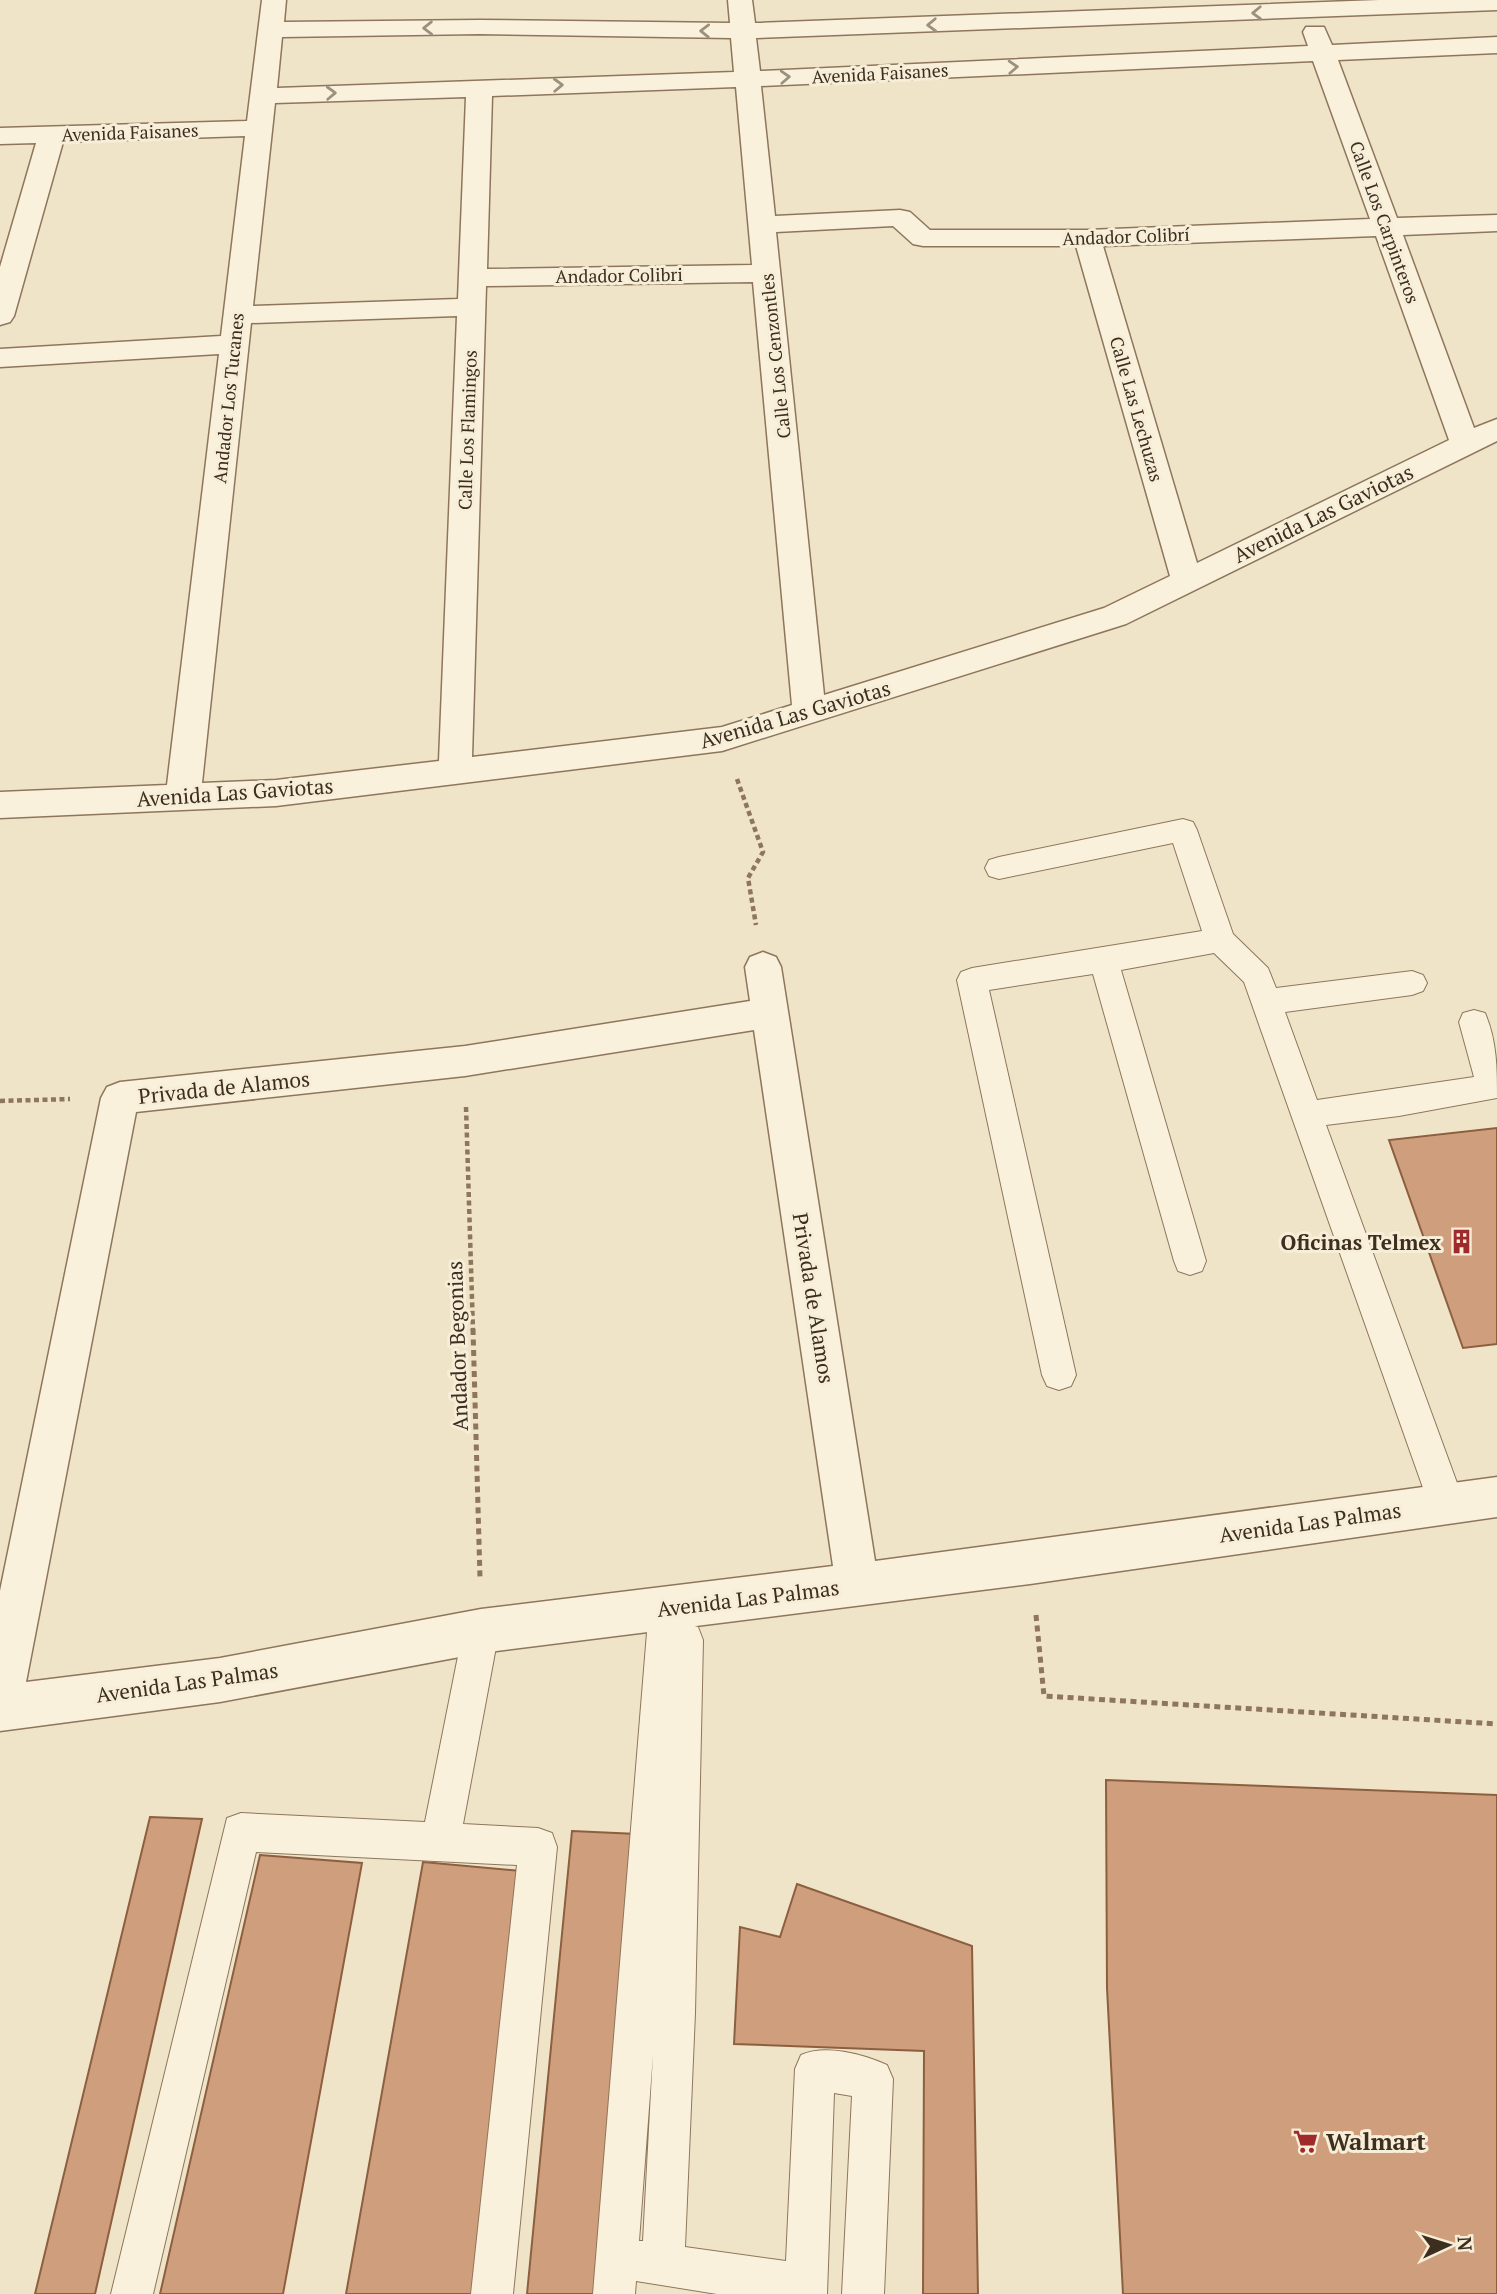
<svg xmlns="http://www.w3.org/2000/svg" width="1497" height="2294" font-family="'PT Serif',serif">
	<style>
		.building { fill: #cf9f7d; stroke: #8d5f41; stroke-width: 2 }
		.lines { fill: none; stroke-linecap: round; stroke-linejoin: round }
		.service-casing { stroke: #8d765c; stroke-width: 2 }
		.minor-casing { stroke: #8d765c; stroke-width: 3 }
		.path-far1 { stroke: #8d765c; stroke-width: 4.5; stroke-dasharray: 5 3.5; stroke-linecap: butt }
		.path { stroke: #8d765c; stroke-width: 5; stroke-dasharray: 6 4.5; stroke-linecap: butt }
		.service { fill: #faf1dc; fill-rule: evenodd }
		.minor { fill: #faf1dc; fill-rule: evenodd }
		.oneway { stroke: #9c907e }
		.labels { text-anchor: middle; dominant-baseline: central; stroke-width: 6; stroke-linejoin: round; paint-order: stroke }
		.far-street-label { font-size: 18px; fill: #3d2e20; stroke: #f7eed8 }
		.street-label { font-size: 21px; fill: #3d2e20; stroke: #f7eed8 }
		.poi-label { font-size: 21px; font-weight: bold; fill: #3d2e20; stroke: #f7eed8; text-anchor: end }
		.near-poi-label { font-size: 24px; font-weight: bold; fill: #3d2e20; stroke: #f7eed8; text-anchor: start }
	</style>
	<rect width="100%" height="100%" fill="#f0e4c8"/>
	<!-- building -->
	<g class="building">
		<polygon points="1497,1128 1497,1344 1463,1348 1389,1140"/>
		<polygon points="1106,1780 1497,1795 1497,2294 1123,2294 1107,1988"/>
		<polygon points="150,1817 202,1819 95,2294 35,2294"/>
		<polygon points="572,1831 637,1834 598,2294 527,2294"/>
		<polygon points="260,1855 362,1863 283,2294 160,2294"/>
		<polygon points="423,1862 531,1872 475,2294 346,2294"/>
		<polygon points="797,1884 972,1946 978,2294 923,2294 924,2051 734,2044 740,1927 780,1937"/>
	</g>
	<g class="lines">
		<defs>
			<g id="service">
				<path d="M1183 819 1193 822 1197 830 1233 934 1268 968 1276 988 1412 971 1423 975 1427 983 1423 991 1412 995 1285 1012 1317 1100 1474 1077 1459 1022 1463 1013 1474 1010 1485 1013C1497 1041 1497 1068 1497 1098L1399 1116 1326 1125 1464 1502 1458 1514 1446 1519 1434 1514 1428 1502 1244 982 1214 953 1121 970 1206 1261 1202 1271 1190 1275 1178 1271 1174 1261 1093 974 989 990 1076 1375 1071 1386 1059 1390 1047 1386 1042 1375 957 980 961 972 972 968 1202 931 1173 843 999 879 989 876 985 868 989 860 999 857Z"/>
				<path d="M667 1590 680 1596 685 1608 684 1623 698 1627 703 1640 695 2013 685 2247 786 2261 795 2069 801 2055C825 2044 863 2054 887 2065L893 2079 884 2294H842L852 2096 834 2093 827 2294H717L636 2281 635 2294H593L649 1608 654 1596ZM653 2054 643 2241H639Z"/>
				<polygon points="481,1613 494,1618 499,1631 463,1824 538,1828 552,1833 557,1847 513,2294 471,2294 517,1865 256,1852 153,2294 111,2294 227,1818 241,1813 425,1822 463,1631 468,1618"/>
			</g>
			<g id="minor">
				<path d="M262 0H286L284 22 479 20 730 23 728 0H752L755 23 1379 0H1497V10L756 38 760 71 1308 46 1303 32 1306 27H1324L1332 45 1497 37V53L1338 60 1397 218 1497 215V231L1403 235 1474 428 1497 419V441L1126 624 722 751 276 806 0 818V792L167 785 219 354 0 367V349L221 336 245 136 63 142 14 316 10 322 0 325V267L36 143 0 144V128L247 121ZM479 34 731 38 734 72 277 88 282 37ZM1313 61 1370 219 1087 230H930L910 212 900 210 775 216 761 86ZM736 87 752 265 487 269 492 96ZM466 97 458 299 253 306 275 103ZM893 226 913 244 923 246H1076L1170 576 1104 608 824 695 776 232ZM1376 236 1449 440 1197 563 1103 246ZM753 282 792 705 722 727 472 757 486 286ZM457 316 439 761 276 780 202 783 251 323Z"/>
				<path d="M763 952 776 957 781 967 875 1561 1497 1477V1517L1030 1584 481 1653 220 1702 0 1731V1591L101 1098 107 1087 120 1082 465 1046 750 1001 745 967 750 957ZM754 1030 833 1566 481 1609 220 1658 26 1682 136 1112 465 1076Z"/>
			</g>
		</defs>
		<!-- service casing -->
		<use href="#service" class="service-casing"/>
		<!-- minor casing -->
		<use href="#minor" class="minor-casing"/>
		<!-- path-far1 -->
		<g class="path-far1">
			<polyline points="737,779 763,852 748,878 756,925"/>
			<polyline points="0,1101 70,1099"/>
			<polyline points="466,1107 473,1331"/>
		</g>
		<!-- path -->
		<g class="path">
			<polyline points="473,1329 480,1578"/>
			<polyline points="1036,1615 1044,1696 1497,1724"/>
		</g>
		<!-- service -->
		<use href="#service" class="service"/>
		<!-- minor -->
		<use href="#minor" class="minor"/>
	</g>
	<!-- one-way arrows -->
	<defs><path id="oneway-chevron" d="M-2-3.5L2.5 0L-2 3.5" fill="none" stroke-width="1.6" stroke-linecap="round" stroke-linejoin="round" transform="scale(1.75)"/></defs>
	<g class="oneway">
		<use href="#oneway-chevron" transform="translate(1257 13) rotate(178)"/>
		<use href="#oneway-chevron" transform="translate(932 25) rotate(178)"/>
		<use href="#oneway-chevron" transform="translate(428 28) rotate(179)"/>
		<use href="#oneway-chevron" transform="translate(705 31) rotate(-179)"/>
		<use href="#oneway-chevron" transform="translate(1013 67) rotate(-3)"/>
		<use href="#oneway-chevron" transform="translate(785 77) rotate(-3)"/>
		<use href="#oneway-chevron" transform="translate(558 85) rotate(-2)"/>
		<use href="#oneway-chevron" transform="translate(331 93) rotate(-2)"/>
	</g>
	<!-- icons -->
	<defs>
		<symbol id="building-bare" viewBox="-9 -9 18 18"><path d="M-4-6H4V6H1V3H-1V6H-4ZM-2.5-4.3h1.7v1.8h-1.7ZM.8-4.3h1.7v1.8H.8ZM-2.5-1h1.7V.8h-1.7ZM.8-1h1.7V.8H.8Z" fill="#9e2a2b" stroke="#f7eed8" stroke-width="2.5" paint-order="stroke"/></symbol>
		<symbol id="supermarket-bare" viewBox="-9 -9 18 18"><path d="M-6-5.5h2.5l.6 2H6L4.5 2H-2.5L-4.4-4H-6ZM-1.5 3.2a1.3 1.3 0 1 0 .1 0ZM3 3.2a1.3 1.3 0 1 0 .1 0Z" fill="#9e2a2b" stroke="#f7eed8" stroke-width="2.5" paint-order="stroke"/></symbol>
	</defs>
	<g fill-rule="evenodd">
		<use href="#building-bare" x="1444" y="1224" width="35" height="35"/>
		<use href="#supermarket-bare" x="1288" y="2124" width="35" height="35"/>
	</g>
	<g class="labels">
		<!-- far-street labels -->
		<g class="far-street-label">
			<text transform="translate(880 73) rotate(-3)">Avenida Faisanes</text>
			<text transform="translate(130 132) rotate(-2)">Avenida Faisanes</text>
			<text transform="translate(1385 222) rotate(70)">Calle Los Carpinteros</text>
			<text transform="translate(1126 236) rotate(-2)">Andador Colibrí</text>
			<text transform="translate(619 275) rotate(-1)">Andador Colibri</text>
			<text transform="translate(775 356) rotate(-96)">Calle Los Cenzontles</text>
			<text transform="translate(228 398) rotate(-84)">Andador Los Tucanes</text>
			<text transform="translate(1137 409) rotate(74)">Calle Las Lechuzas</text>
			<text transform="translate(467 430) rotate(-88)">Calle Los Flamingos</text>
		</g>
		<!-- street labels -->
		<g class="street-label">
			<text transform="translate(1323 513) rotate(-26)">Avenida Las Gaviotas</text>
			<text transform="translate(795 714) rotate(-16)">Avenida Las Gaviotas</text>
			<text transform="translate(235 792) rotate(-4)">Avenida Las Gaviotas</text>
			<text transform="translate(224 1087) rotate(-6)">Privada de Alamos</text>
			<text transform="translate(814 1298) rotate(81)">Privada de Alamos</text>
			<text transform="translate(457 1346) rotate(-92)">Andador Begonias</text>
			<text transform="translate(1310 1522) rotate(-8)">Avenida Las Palmas</text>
			<text transform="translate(748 1598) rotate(-7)">Avenida Las Palmas</text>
			<text transform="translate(187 1682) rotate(-8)">Avenida Las Palmas</text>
		</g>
		<!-- poi labels -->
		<g class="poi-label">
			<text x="1441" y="1242">Oficinas Telmex</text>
		</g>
		<!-- near-poi labels -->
		<g class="near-poi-label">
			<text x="1326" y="2141">Walmart</text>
		</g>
	</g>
	<!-- north arrow -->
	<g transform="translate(1448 2245) rotate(86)" stroke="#f7eed8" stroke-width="5" paint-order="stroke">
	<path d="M0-5L12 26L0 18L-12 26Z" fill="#3d2e20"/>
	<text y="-10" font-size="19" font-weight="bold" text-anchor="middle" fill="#3d2e20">N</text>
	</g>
</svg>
